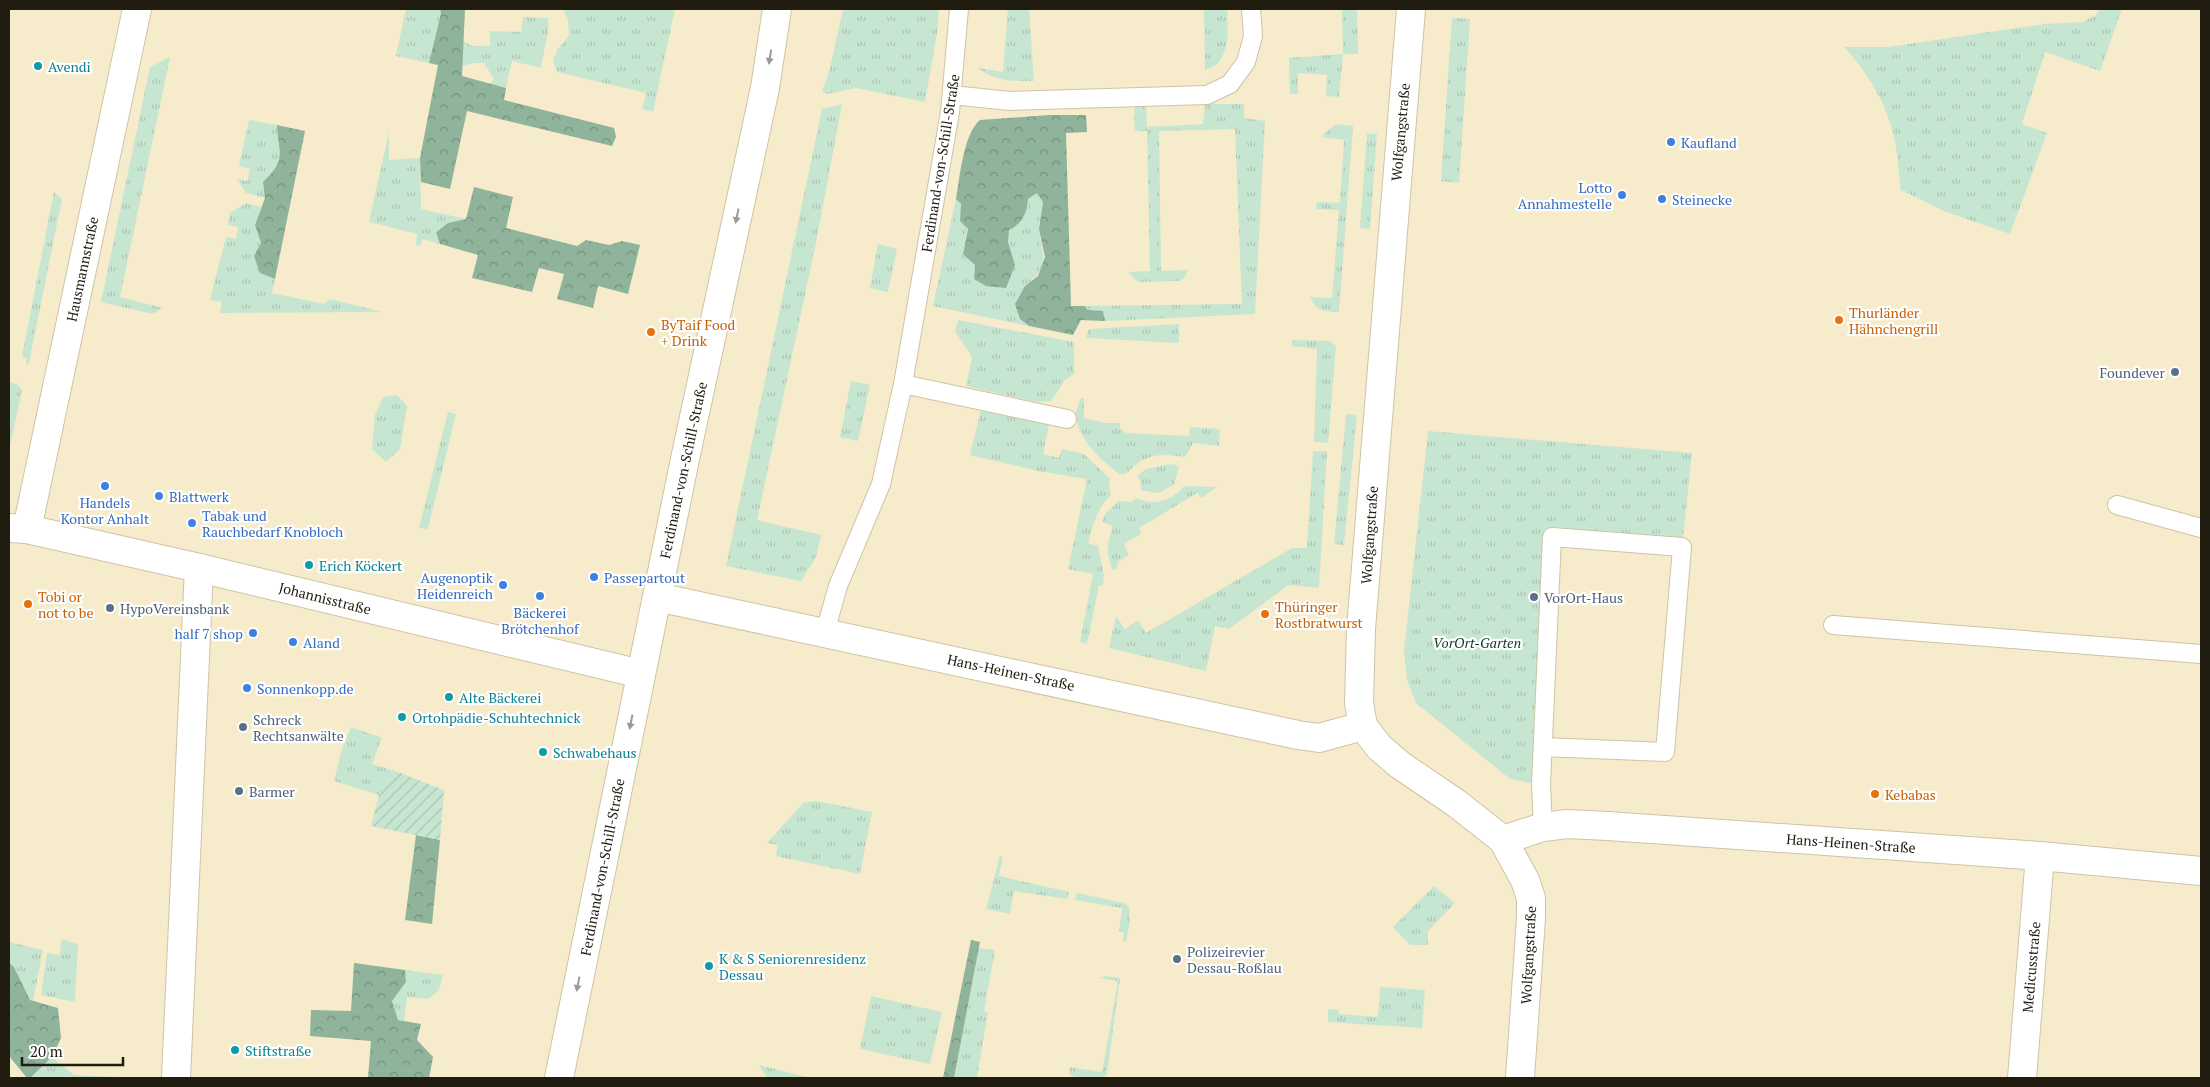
<svg xmlns="http://www.w3.org/2000/svg" width="2210" height="1087" font-family="'PT Serif',serif">
	<style>
		.grass { fill: url(#grass-tufts) }
		.forest { fill: url(#forest-crowns) }
		.garden { fill: url(#garden-furrows) }
		.lines { fill: none; stroke-linecap: round; stroke-linejoin: round }
		.lane-casing { stroke: #cec4a4; stroke-width: 20 }
		.street-casing { stroke: #cec4a4; stroke-width: 30 }
		.secondary-casing { stroke: #cec4a4; stroke-width: 30 }
		.lane { stroke: #fff; stroke-width: 18 }
		.street { stroke: #fff; stroke-width: 28 }
		.secondary { stroke: #fff; stroke-width: 28 }
		.oneway { fill: #9b9993 }
		.culture-dot { fill: #0f9aa8; stroke: #fff; stroke-width: 2 }
		.shop-dot { fill: #3f7fe0; stroke: #fff; stroke-width: 2 }
		.food-dot { fill: #e8710a; stroke: #fff; stroke-width: 2 }
		.service-dot { fill: #5c6f8a; stroke: #fff; stroke-width: 2 }
		.labels { text-anchor: middle; dominant-baseline: central; stroke-width: 4.5; stroke-linejoin: round; paint-order: stroke }
		.culture-label { font-size: 14px; fill: #0d838f; stroke: #fff; text-anchor: start }
		.street-label { font-size: 14px; fill: #201c10; stroke: #fff }
		.shop-label { font-size: 14px; fill: #366cbe; stroke: #fff; text-anchor: start }
		.food-label { font-size: 14px; fill: #c56008; stroke: #fff; text-anchor: start }
		.service-label { font-size: 14px; fill: #4e5e75; stroke: #fff; text-anchor: start }
		.park-label { font-size: 14px; font-style: italic; fill: #0e3a22; stroke: #fff }
	</style>
	<defs>
		<pattern id="grass-tufts" width="24" height="20" patternUnits="userSpaceOnUse" patternTransform="scale(1.25)"><rect width="24" height="20" fill="#c7e6d1"/><path d="M3 7l-1-3M5 7V3M7 7l1-3M15 17l-1-3M17 17v-4M19 17l1-3" fill="none" stroke="#abc5b2"/></pattern>
		<pattern id="forest-crowns" width="20" height="18" patternUnits="userSpaceOnUse" patternTransform="scale(1.25)"><rect width="20" height="18" fill="#90b39b"/><path d="M2 6a3 3 0 1 1 6 0M12 15a3 3 0 1 1 6 0" fill="none" stroke="#75917d"/></pattern>
		<pattern id="garden-furrows" width="10" height="10" patternUnits="userSpaceOnUse" patternTransform="scale(1.25)"><rect width="10" height="10" fill="#c7e6d1"/><path d="M-1 1l2-2M0 10L10 0M9 11l2-2" fill="none" stroke="#abc5b2"/></pattern>
	</defs>
	<rect width="100%" height="100%" fill="#f6ebca"/>
	<!-- grass -->
	<g class="grass">
		<polygon points="406,9 440,9 441,12 429,63 396,56"/>
		<polygon points="563,9 675,9 653,112 642,109 646,93 557,72 553,61 557,50 569,36 568,20"/>
		<polygon points="843,9 939,9 937,33 925,102 856,88 828,94 822,92 830,68"/>
		<path d="M1008 9H1029L1034 81C1012 81 996 82 978 68L1003 72Z"/>
		<path d="M1204 9H1227C1228 25 1230 51 1217 64 1214 67 1208 68 1205 70Z"/>
		<polygon points="1342,9 1357,9 1358,54 1343,54 1339,97 1326,96 1327,75 1298,73 1298,94 1290,94 1289,58 1343,54"/>
		<path d="M2100 9H2122L2100 71 2045 52 2022 124 2047 133 2010 234 1946 212 1901 190C1898 171 1898 148 1892 129 1883 98 1866 70 1844 47H1888L2045 24 2083 22 2096 15Z"/>
		<path d="M523 17 548 18C550 36 543 50 541 68L512 61 506 88 490 84 494 79 484 63H474L462 66 463 41 472 46H490V31L521 32Z"/>
		<polygon points="1452,18 1470,19 1459,183 1441,181"/>
		<polygon points="170,57 120,297 163,308 153,314 101,302 150,67"/>
		<polygon points="842,104 816,243 757,520 821,535 816,557 801,581 726,566 822,109"/>
		<polygon points="1205,104 1244,104 1244,118 1265,121 1255,314 1105,321 1103,311 1088,310 1084,306 1242,304 1235,129 1159,131 1161,271 1188,270 1184,278 1179,281 1138,282 1128,272 1150,271 1147,131 1135,131 1134,107 1146,107 1147,127 1203,124"/>
		<path d="M249 120 277 125C278 155 288 158 263 182L265 198 246 193 237 179 247 181 250 169 239 166Z"/>
		<path d="M1337 124 1353 126 1339 312C1324 312 1316 311 1310 297L1332 298 1339 210 1316 209 1317 202 1340 203 1344 140 1322 137 1328 130Z"/>
		<polygon points="389,132 389,160 420,158 421,209 466,219 448,223 436,231 440,244 422,239 421,246 416,245 417,234 369,222"/>
		<polygon points="1367,134 1377,134 1370,229 1360,228"/>
		<polygon points="54,192 62,199 29,363 26,366 27,359 22,356"/>
		<path d="M1037 193 1043 202C1042 210 1039 221 1039 229 1041 258 1053 263 1025 286L1020 319 1029 326 933 306 956 199C971 214 967 234 963 254L1015 265C1013 258 1009 249 1008 241 1006 223 1026 219 1028 199Z"/>
		<polygon points="246,203 261,207 255,225 261,243 260,273 275,279 272,293 324,304 330,299 383,312 220,313 222,302 210,300 226,237 236,239 238,227 228,225 230,213"/>
		<polygon points="878,244 897,249 888,292 870,288"/>
		<polygon points="958,320 1074,342 1074,374 1065,380 1051,401 1035,402 966,386 972,357 955,331"/>
		<polygon points="1179,324 1179,343 1086,338 1089,329"/>
		<polygon points="1292,340 1329,341 1336,346 1328,443 1314,442 1317,349 1292,346"/>
		<polygon points="851,381 870,385 858,441 840,437"/>
		<polygon points="9,382 17,384 22,390 9,451"/>
		<polygon points="397,395 407,406 400,449 386,462 372,449 375,415 383,397"/>
		<path d="M1081 398H1084V418L1106 423H1120V428L1126 433 1189 436 1190 427 1220 429 1219 446 1193 443 1185 457C1159 453 1145 453 1126 474H1119C1101 460 1076 438 1076 413 1076 409 1079 403 1081 398Z"/>
		<path d="M981 409 1049 425 1043 454 1059 458 1062 449 1084 454 1110 479 1109 487 1111 495C1097 508 1093 525 1088 543L1098 546 1104 575 1103 585H1099L1087 644 1080 642 1093 574 1068 569 1087 479 1038 471 970 455Z"/>
		<polygon points="448,412 456,414 428,529 419,528"/>
		<polygon points="1346,414 1357,415 1344,545 1334,544"/>
		<polygon points="1428,431 1692,453 1682,547 1552,537 1541,785 1510,779 1416,703 1407,680 1404,651"/>
		<polygon points="1313,451 1327,451 1319,588 1288,585 1229,629 1215,626 1206,671 1109,648 1116,616 1125,629 1138,620 1146,633 1292,548 1307,548"/>
		<polygon points="1171,464 1179,466 1174,485 1158,493 1141,490 1140,480 1137,476 1146,469"/>
		<path d="M1184 486 1217 487 1201 498 1197 493 1139 528 1141 534 1124 544 1129 555 1119 561 1116 570 1112 569C1106 550 1107 544 1113 526L1102 522 1105 514 1119 501 1131 502 1137 498C1154 507 1173 500 1184 486Z"/>
		<polygon points="351,727 382,738 372,764 395,771 379,795 334,781 342,749"/>
		<polygon points="816,801 872,812 860,874 776,856 778,845 767,843 803,803"/>
		<polygon points="1000,856 1003,857 999,876 1069,892 1067,899 1014,891 1010,914 986,909"/>
		<polygon points="1434,886 1455,903 1428,931 1428,945 1410,945 1393,927"/>
		<polygon points="1077,893 1124,903 1129,907 1130,922 1126,942 1123,942 1124,932 1119,931 1122,908 1075,900"/>
		<polygon points="61,939 78,944 75,1002 41,995 47,953 60,955"/>
		<polygon points="9,942 43,950 33,1001 30,1000 14,967 9,963"/>
		<polygon points="979,948 995,950 984,1011 988,1012 977,1078 954,1078"/>
		<polygon points="405,970 443,975 439,990 428,999 407,997 404,1021 397,1020 392,1001 406,982"/>
		<path d="M1104 976 1120 978 1107 1075C1098 1081 1081 1080 1070 1075L1069 1067 1102 1072 1118 981 1099 978Z"/>
		<polygon points="1380,987 1425,990 1422,1028 1328,1022 1328,1009 1339,1010 1339,1014 1378,1017"/>
		<polygon points="871,996 942,1012 930,1064 860,1049"/>
		<polygon points="52,1057 74,1075 136,1078 30,1078"/>
		<polygon points="759,1065 810,1078 767,1078"/>
	</g>
	<!-- forest -->
	<g class="forest">
		<polygon points="440,9 465,9 462,76 506,88 504,100 614,128 616,137 612,146 467,111 450,189 421,182 420,158 438,65 429,63 441,13"/>
		<path d="M1049 115H1086L1087 132 1066 133 1071 306H1084L1088 310 1103 311 1105 321 1081 320 1073 335 1029 326 1020 319 1015 304 1025 286 1038 276 1045 257 1039 229 1043 202 1037 193 1028 199C1027 213 1022 224 1009 230L1008 242 1015 265 1006 288 986 286 974 279 975 265 963 254 968 229 960 221 961 204 956 199C960 177 963 135 980 120Z"/>
		<path d="M277 125 305 131 275 279 260 273 254 256 261 243 255 225 265 198 263 182C288 158 278 155 277 125Z"/>
		<polygon points="474,187 513,197 506,228 577,246 586,240 609,245 622,241 640,245 628,294 598,286 593,308 557,299 564,274 539,268 532,292 472,278 478,255 440,244 436,232 448,223 466,219"/>
		<polygon points="416,835 440,840 432,924 405,920"/>
		<polygon points="971,940 980,942 954,1078 943,1078"/>
		<polygon points="9,963 14,967 30,1000 58,1008 61,1038 52,1057 30,1078 27,1078 9,1056"/>
		<polygon points="354,963 405,970 406,982 392,1001 398,1020 421,1024 417,1040 433,1057 429,1078 368,1078 371,1041 310,1036 311,1010 351,1011"/>
	</g>
	<!-- garden -->
	<polygon class="garden" points="395,771 444,790 440,840 371,826 379,795"/>
	<g class="lines">
		<defs>
			<g id="lane">
				<polyline points="952,95 1010,101 1207,95 1230,84 1246,62 1253,36 1251,9"/>
				<polyline points="903,384 1067,419"/>
				<polyline points="2117,505 2201,528"/>
				<polyline points="1833,625 2201,654"/>
				<polyline points="825,632 838,586 881,484 903,384 950,112 959,9"/>
				<polyline points="1543,827 1541,785 1552,537 1682,547 1665,752 1543,747"/>
			</g>
			<g id="street">
				<polyline points="9,528 27,529 199,568 641,674"/>
				<polyline points="27,529 137,9"/>
				<polyline points="657,597 1298,735 1319,738 1363,726"/>
				<polyline points="1503,840 1543,827 1567,824 1608,826 2040,856 2201,871"/>
				<polyline points="176,1078 199,568"/>
				<polyline points="559,1078 685,459 765,88 777,9"/>
				<polyline points="2022,1078 2040,856"/>
			</g>
			<polyline id="secondary" points="1411,9 1361,629 1359,703 1363,726 1379,747 1400,765 1456,803 1503,840 1525,880 1531,898 1531,918 1520,1078"/>
		</defs>
		<!-- lane casing -->
		<use href="#lane" class="lane-casing"/>
		<!-- street casing -->
		<use href="#street" class="street-casing"/>
		<!-- secondary casing -->
		<use href="#secondary" class="secondary-casing"/>
		<!-- lane -->
		<use href="#lane" class="lane"/>
		<!-- street -->
		<use href="#street" class="street"/>
		<!-- secondary -->
		<use href="#secondary" class="secondary"/>
	</g>
	<!-- one-way arrows -->
	<defs><path id="oneway-solid" d="M-6-.8H1V-3.2L6.5 0L1 3.2V.8H-6Z" transform="scale(1.25)"/></defs>
	<g class="oneway">
		<use href="#oneway-solid" transform="translate(770 57) rotate(99)"/>
		<use href="#oneway-solid" transform="translate(737 216) rotate(102)"/>
		<use href="#oneway-solid" transform="translate(631 722) rotate(101)"/>
		<use href="#oneway-solid" transform="translate(578 984) rotate(101)"/>
	</g>
	<!-- markers -->
	<g class="culture-dot">
		<circle cx="38" cy="66" r="5"/>
		<circle cx="309" cy="565" r="5"/>
		<circle cx="449" cy="697" r="5"/>
		<circle cx="402" cy="717" r="5"/>
		<circle cx="543" cy="752" r="5"/>
		<circle cx="709" cy="966" r="5"/>
		<circle cx="235" cy="1050" r="5"/>
	</g>
	<g class="shop-dot">
		<circle cx="1671" cy="142" r="5"/>
		<circle cx="1622" cy="195" r="5"/>
		<circle cx="1662" cy="199" r="5"/>
		<circle cx="105" cy="486" r="5"/>
		<circle cx="159" cy="496" r="5"/>
		<circle cx="192" cy="523" r="5"/>
		<circle cx="594" cy="577" r="5"/>
		<circle cx="503" cy="585" r="5"/>
		<circle cx="540" cy="596" r="5"/>
		<circle cx="253" cy="633" r="5"/>
		<circle cx="293" cy="642" r="5"/>
		<circle cx="247" cy="688" r="5"/>
	</g>
	<g class="food-dot">
		<circle cx="1839" cy="320" r="5"/>
		<circle cx="651" cy="332" r="5"/>
		<circle cx="28" cy="604" r="5"/>
		<circle cx="1265" cy="614" r="5"/>
		<circle cx="1875" cy="794" r="5"/>
	</g>
	<g class="service-dot">
		<circle cx="2175" cy="372" r="5"/>
		<circle cx="1534" cy="597" r="5"/>
		<circle cx="110" cy="608" r="5"/>
		<circle cx="243" cy="727" r="5"/>
		<circle cx="239" cy="791" r="5"/>
		<circle cx="1177" cy="959" r="5"/>
	</g>
	<g class="labels">
		<!-- culture labels -->
		<g class="culture-label">
			<text x="48" y="66">Avendi</text>
			<text x="319" y="565">Erich Köckert</text>
			<text x="459" y="697">Alte Bäckerei</text>
			<text x="412" y="717">Ortohpädie-Schuhtechnick</text>
			<text x="553" y="752">Schwabehaus</text>
			<text x="719" y="958">K &amp; S Seniorenresidenz<tspan x="719" dy="16">Dessau</tspan></text>
			<text x="245" y="1050">Stiftstraße</text>
		</g>
		<!-- street labels -->
		<g class="street-label">
			<text transform="translate(1400 132) rotate(-85)">Wolfgangstraße</text>
			<text transform="translate(940 163) rotate(-81)">Ferdinand-von-Schill-Straße</text>
			<text transform="translate(82 269) rotate(-78)">Hausmannstraße</text>
			<text transform="translate(683 470) rotate(-78)">Ferdinand-von-Schill-Straße</text>
			<text transform="translate(1369 535) rotate(-86)">Wolfgangstraße</text>
			<text transform="translate(325 598) rotate(14)">Johannisstraße</text>
			<text transform="translate(1011 672) rotate(12)">Hans-Heinen-Straße</text>
			<text transform="translate(1851 843) rotate(4)">Hans-Heinen-Straße</text>
			<text transform="translate(602 867) rotate(-79)">Ferdinand-von-Schill-Straße</text>
			<text transform="translate(1528 955) rotate(-87)">Wolfgangstraße</text>
			<text transform="translate(2031 967) rotate(-85)">Medicusstraße</text>
		</g>
		<!-- shop labels -->
		<g class="shop-label">
			<text x="1681" y="142">Kaufland</text>
			<text x="1612" y="187" text-anchor="end">Lotto<tspan x="1612" dy="16">Annahmestelle</tspan></text>
			<text x="1672" y="199">Steinecke</text>
			<text x="169" y="496">Blattwerk</text>
			<text x="105" y="502" text-anchor="middle">Handels<tspan x="105" dy="16">Kontor Anhalt</tspan></text>
			<text x="202" y="515">Tabak und<tspan x="202" dy="16">Rauchbedarf Knobloch</tspan></text>
			<text x="493" y="577" text-anchor="end">Augenoptik<tspan x="493" dy="16">Heidenreich</tspan></text>
			<text x="604" y="577">Passepartout</text>
			<text x="540" y="612" text-anchor="middle">Bäckerei<tspan x="540" dy="16">Brötchenhof</tspan></text>
			<text x="243" y="633" text-anchor="end">half 7 shop</text>
			<text x="303" y="642">Aland</text>
			<text x="257" y="688">Sonnenkopp.de</text>
		</g>
		<!-- food labels -->
		<g class="food-label">
			<text x="1849" y="312">Thurländer<tspan x="1849" dy="16">Hähnchengrill</tspan></text>
			<text x="661" y="324">ByTaif Food<tspan x="661" dy="16">+ Drink</tspan></text>
			<text x="38" y="596">Tobi or<tspan x="38" dy="16">not to be</tspan></text>
			<text x="1275" y="606">Thüringer<tspan x="1275" dy="16">Rostbratwurst</tspan></text>
			<text x="1885" y="794">Kebabas</text>
		</g>
		<!-- service labels -->
		<g class="service-label">
			<text x="2165" y="372" text-anchor="end">Foundever</text>
			<text x="1544" y="597">VorOrt-Haus</text>
			<text x="120" y="608">HypoVereinsbank</text>
			<text x="253" y="719">Schreck<tspan x="253" dy="16">Rechtsanwälte</tspan></text>
			<text x="249" y="791">Barmer</text>
			<text x="1187" y="951">Polizeirevier<tspan x="1187" dy="16">Dessau-Roßlau</tspan></text>
		</g>
		<!-- park labels -->
		<g class="park-label">
			<text x="1477" y="642">VorOrt-Garten</text>
		</g>
	</g>
	<!-- border -->
	<rect width="2210" height="1087" fill="none" stroke="#201c10" stroke-width="20"/>
	<!-- scale -->
	<path d="M22 1057v8h101v-8" fill="none" stroke="#201c10" stroke-width="2.5"/>
	<text x="30" y="1057" font-size="15" fill="#201c10" stroke="#ffffff" stroke-width="4" paint-order="stroke">20 m</text>
</svg>
